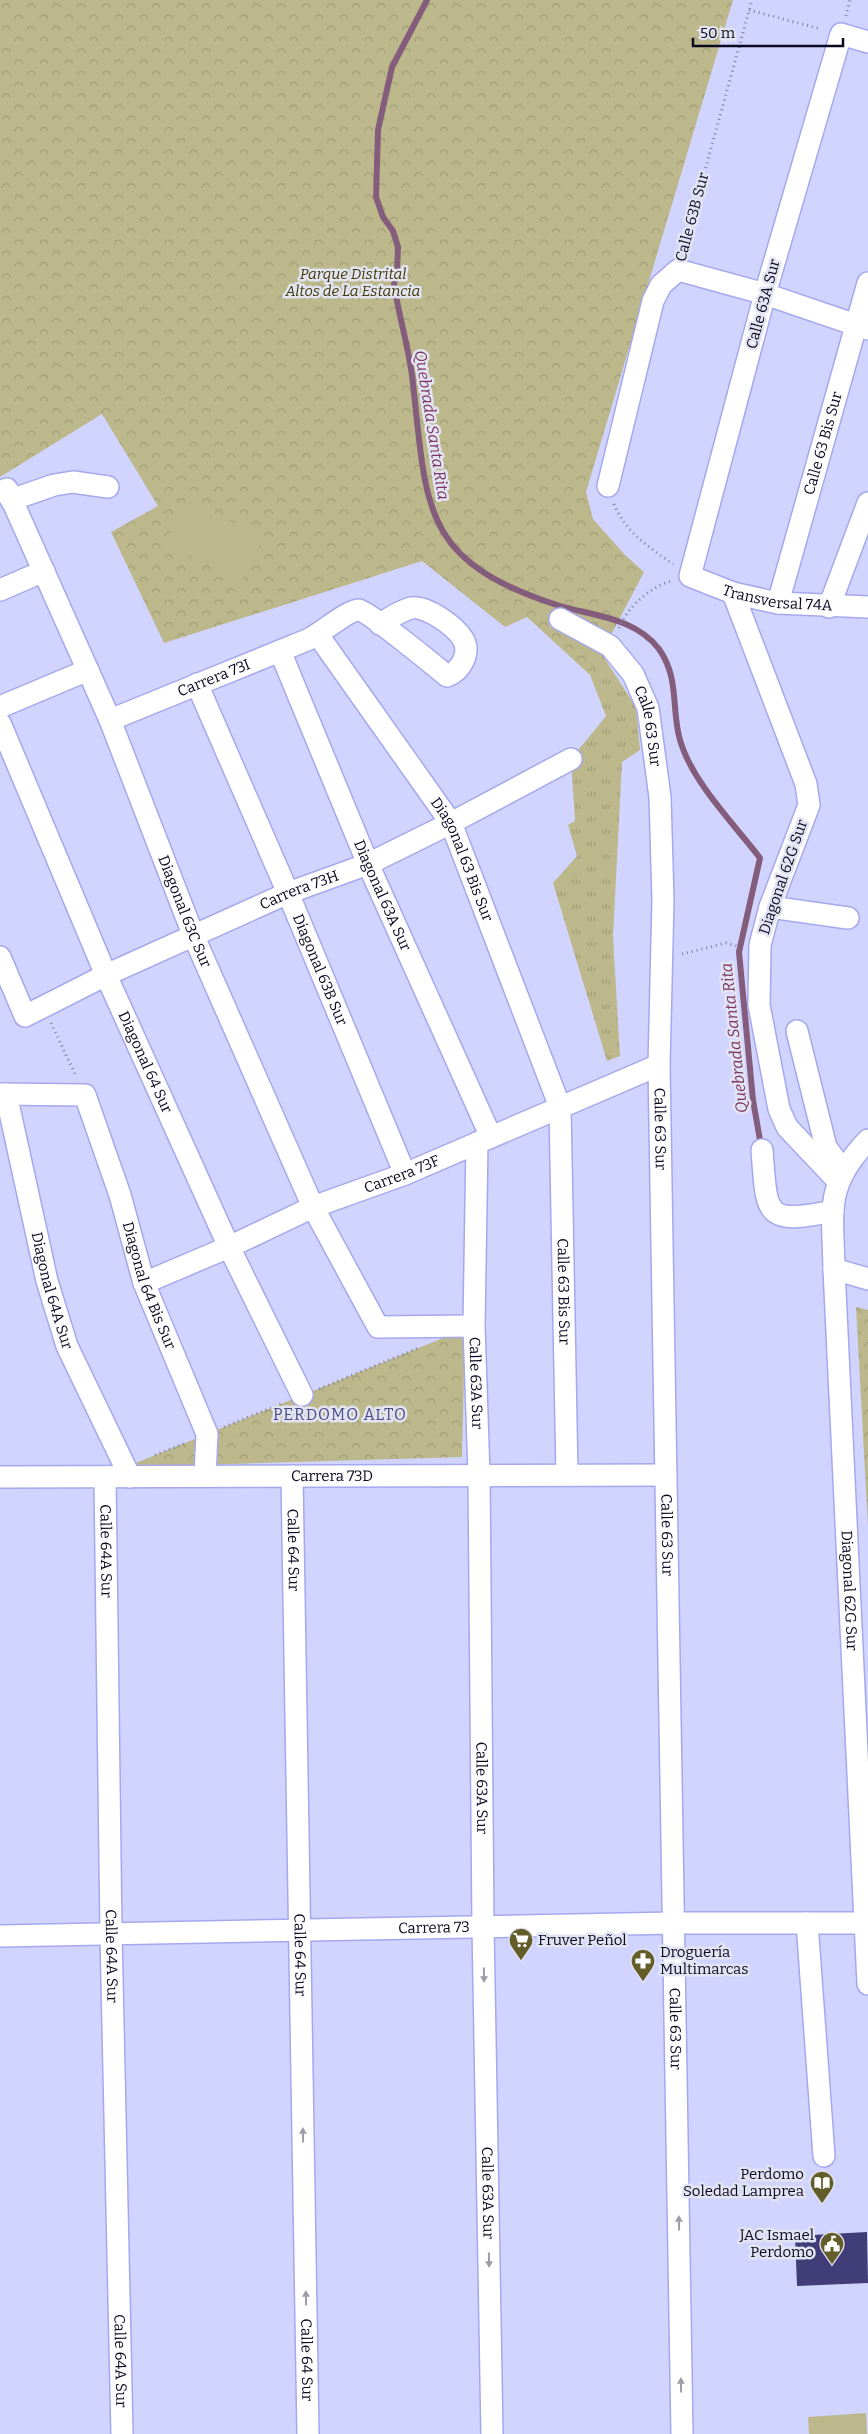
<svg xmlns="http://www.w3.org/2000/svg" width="868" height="2434" font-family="Bitter,serif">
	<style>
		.grass { fill: url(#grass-tufts) }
		.forest { fill: url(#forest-crowns) }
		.garden { fill: #bcb88b }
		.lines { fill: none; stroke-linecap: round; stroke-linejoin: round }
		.stream { stroke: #845c7c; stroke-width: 6 }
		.building { fill: #403d79 }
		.minor-casing { stroke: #a6a8ed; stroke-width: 24 }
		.path { stroke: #8081a5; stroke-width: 3; stroke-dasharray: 1 4; stroke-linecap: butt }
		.minor { stroke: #fff; stroke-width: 21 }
		.oneway { fill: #9d9da6 }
		.labels { text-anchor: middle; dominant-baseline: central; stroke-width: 5; stroke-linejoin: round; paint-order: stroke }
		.street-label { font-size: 15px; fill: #0a0921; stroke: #e3e4f2 }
		.park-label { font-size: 15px; font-style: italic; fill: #403a06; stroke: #e3e4f2 }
		.poi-label { font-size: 15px; fill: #0a0921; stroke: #e3e4f2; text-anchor: start }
		.water-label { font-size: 16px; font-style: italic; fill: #7b3463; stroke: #e3e4f2 }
		.neighbourhood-label { font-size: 16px; letter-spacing: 1px; fill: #4b4a87; stroke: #e3e4f2 }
	</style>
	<defs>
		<pattern id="grass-tufts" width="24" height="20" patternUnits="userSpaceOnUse" patternTransform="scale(1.25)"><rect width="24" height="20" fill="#bcb88b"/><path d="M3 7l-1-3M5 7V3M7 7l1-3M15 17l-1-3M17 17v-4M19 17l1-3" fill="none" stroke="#a09d78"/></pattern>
		<pattern id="forest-crowns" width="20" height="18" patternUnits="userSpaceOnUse" patternTransform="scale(1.25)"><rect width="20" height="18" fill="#bcb88b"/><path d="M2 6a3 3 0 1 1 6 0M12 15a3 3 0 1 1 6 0" fill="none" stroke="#a09d78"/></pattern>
	</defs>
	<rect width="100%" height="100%" fill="#d1d4ff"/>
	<!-- grass -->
	<polygon class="grass" points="601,653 636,707 640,750 622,762 613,937 620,1056 607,1061 553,883 577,856 568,825 575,821 571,759 606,716 590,675"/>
	<!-- forest -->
	<g class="forest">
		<polygon points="0,0 733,0 586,492 593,519 625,555 644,572 590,675 527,617 505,627 422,561 164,643 111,532 158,506 102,414 0,477"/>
		<polygon points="856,1307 868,1310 868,1526"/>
		<polygon points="465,1329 462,1457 126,1467"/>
	</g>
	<!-- garden -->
	<g class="garden">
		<polygon points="187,499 263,538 241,582 165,543"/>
		<polygon points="866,2413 867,2434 809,2434 808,2417"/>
	</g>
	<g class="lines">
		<!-- stream -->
		<path class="stream" d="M427 0 392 67 378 130 376 197 383 217 393 231 398 247 397 272 394 284C399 318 410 351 413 384 427 510 422 561 557 605 592 616 635 617 659 649 680 679 671 710 680 740 692 782 734 824 760 858L739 952 753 1100 761 1146"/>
	</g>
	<!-- building -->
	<polygon class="building" points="867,2232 868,2283 797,2286 795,2236"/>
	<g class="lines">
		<defs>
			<g id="minor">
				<path id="s1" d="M868 42 841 34 765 294 690 576 733 593 778 603 868 607"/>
				<polyline points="608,486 653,301 661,285 678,270 765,294 868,329"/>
				<path id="s2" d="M0 492 7 489 110 720 194 937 313 1207 378 1327 474 1326"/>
				<polyline points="11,500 54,485 73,482 108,487"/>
				<polyline points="0,590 44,571"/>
				<polyline points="733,593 806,784 809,805 770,907 760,945 759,1005 779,1109 787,1127 838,1181"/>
				<path id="s3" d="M778 603 868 283"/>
				<polyline points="829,607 868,503"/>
				<path id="s4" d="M560 619 610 646 633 674 648 708 660 797 663 900 659 1065 682 2434"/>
				<path id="s5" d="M318 635 451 823 560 1107 567 1475"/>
				<path id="s6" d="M280 651 368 864 491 1137"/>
				<path id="s7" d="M197 684 288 893 405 1174"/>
				<polyline points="0,707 88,670"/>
				<path id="s8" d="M110 720C175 693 242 667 307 640 319 635 349 609 359 610 369 612 434 665 447 676 461 671 471 653 463 639 455 626 426 605 411 608 400 611 390 618 380 624"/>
				<path id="s9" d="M0 723 106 975 229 1247 302 1395"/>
				<polyline points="770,907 848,918"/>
				<path id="s10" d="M0 957 25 1016 106 975 288 893 368 864 451 823 571 759"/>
				<polyline points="797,1031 826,1147 842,1169"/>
				<path id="s11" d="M0 1094 85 1095 120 1195 144 1283 207 1434 205 1476"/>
				<path id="s12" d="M6 1094 47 1281 67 1346 130 1477"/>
				<path id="s13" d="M868 1140C824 1186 833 1211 834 1269L868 1984"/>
				<path id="s14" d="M477 1143 474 1326 479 1475 483 1926 492 2434"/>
				<path d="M762 1150C767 1214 763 1226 833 1211"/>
				<polyline points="834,1269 868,1279"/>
				<path id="s15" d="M144 1283 229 1247 313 1207 405 1174 659 1065"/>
				<path id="s16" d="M292 1476 308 2434"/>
				<path id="s17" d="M0 1477 666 1475"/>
				<path id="s18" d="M105 1477 111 1934 122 2434"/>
				<polyline points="807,1923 824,2156"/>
				<path id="s19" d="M0 1936 674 1923H868"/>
			</g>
		</defs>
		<!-- minor casing -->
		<use href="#minor" class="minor-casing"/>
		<!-- path -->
		<g class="path">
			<polyline points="749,10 821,29"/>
			<polyline points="846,16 850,0"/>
			<polyline points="683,250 752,0"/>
			<path d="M614 504C625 532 650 548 673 564"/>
			<path d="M619 628C627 607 651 586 672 581"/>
			<polyline points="682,954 726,943 740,947"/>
			<polyline points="51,1023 75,1074"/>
			<polyline points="319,1389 418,1348"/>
			<polyline points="224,1427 283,1403"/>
			<polyline points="155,1455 186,1443"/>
		</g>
		<!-- minor -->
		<use href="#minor" class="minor"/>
	</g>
	<!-- one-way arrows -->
	<defs><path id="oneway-solid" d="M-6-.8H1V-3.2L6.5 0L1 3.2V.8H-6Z" transform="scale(1.25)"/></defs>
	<g class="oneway">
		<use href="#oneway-solid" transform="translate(484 1975) rotate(89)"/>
		<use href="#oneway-solid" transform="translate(303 2135) rotate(-91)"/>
		<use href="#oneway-solid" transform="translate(679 2223) rotate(-91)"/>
		<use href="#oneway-solid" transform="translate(489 2260) rotate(89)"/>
		<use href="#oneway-solid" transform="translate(306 2298) rotate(-91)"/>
		<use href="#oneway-solid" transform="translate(681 2385) rotate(-91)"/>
	</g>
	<!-- icons -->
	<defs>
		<symbol id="supermarket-pin" viewBox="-11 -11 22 30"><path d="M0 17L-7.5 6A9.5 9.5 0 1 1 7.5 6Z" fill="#635d2a" stroke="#e3e4f2"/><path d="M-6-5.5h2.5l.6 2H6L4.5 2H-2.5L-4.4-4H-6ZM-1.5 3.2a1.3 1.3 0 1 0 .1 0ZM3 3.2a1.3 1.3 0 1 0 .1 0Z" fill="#fff"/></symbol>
		<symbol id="pharmacy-pin" viewBox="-11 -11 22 30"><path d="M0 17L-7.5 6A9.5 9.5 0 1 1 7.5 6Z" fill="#635d2a" stroke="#e3e4f2"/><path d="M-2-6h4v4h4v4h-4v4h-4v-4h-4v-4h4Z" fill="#fff"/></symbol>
		<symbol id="library-pin" viewBox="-11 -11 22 30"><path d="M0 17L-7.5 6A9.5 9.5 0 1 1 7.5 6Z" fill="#635d2a" stroke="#e3e4f2"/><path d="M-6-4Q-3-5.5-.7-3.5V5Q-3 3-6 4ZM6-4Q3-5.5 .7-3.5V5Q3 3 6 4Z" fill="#fff"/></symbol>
		<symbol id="civic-pin" viewBox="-11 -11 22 30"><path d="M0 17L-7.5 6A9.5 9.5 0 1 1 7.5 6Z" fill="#635d2a" stroke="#e3e4f2"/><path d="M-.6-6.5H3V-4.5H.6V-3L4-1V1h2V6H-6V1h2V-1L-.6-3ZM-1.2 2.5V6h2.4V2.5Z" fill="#fff"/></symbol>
	</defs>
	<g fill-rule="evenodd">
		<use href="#supermarket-pin" x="507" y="1926" width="28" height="38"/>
		<use href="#pharmacy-pin" x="629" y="1947" width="28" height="38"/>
		<use href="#library-pin" x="808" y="2169" width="28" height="38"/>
		<use href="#civic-pin" x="818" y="2230" width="28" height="38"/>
	</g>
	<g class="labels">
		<!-- street labels -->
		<g class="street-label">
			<text transform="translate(692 217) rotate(-75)">Calle 63B Sur</text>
			<text transform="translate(763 304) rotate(-75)">Calle 63A Sur</text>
			<text stroke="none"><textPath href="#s3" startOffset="166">Calle 63 Bis Sur</textPath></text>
			<text stroke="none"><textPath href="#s1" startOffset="682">Transversal 74A</textPath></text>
			<text stroke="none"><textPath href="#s8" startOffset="112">Carrera 73I</textPath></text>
			<text stroke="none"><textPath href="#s4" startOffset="148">Calle 63 Sur</textPath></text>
			<text stroke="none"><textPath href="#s5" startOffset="268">Diagonal 63 Bis Sur</textPath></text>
			<text transform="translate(783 877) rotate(-71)">Diagonal 62G Sur</text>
			<text stroke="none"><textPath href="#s10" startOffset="366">Carrera 73H</textPath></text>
			<text stroke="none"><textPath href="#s6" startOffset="265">Diagonal 63A Sur</textPath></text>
			<text stroke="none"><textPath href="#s2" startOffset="466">Diagonal 63C Sur</textPath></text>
			<text stroke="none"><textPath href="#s7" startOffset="311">Diagonal 63B Sur</textPath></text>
			<text stroke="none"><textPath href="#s9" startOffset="369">Diagonal 64 Sur</textPath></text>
			<text stroke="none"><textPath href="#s4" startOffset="552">Calle 63 Sur</textPath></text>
			<text stroke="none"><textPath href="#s15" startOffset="280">Carrera 73F</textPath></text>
			<text stroke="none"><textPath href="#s11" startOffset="286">Diagonal 64 Bis Sur</textPath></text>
			<text stroke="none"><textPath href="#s12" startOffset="202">Diagonal 64A Sur</textPath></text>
			<text stroke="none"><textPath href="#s5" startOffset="719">Calle 63 Bis Sur</textPath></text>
			<text stroke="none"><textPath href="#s14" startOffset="240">Calle 63A Sur</textPath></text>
			<text stroke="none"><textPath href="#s17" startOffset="332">Carrera 73D</textPath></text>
			<text stroke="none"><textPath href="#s4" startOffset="958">Calle 63 Sur</textPath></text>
			<text stroke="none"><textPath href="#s18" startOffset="74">Calle 64A Sur</textPath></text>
			<text stroke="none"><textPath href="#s16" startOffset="74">Calle 64 Sur</textPath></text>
			<text stroke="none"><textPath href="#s13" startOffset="461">Diagonal 62G Sur</textPath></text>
			<text stroke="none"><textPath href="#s14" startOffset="645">Calle 63A Sur</textPath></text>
			<text stroke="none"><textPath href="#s19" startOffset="434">Carrera 73</textPath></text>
			<text stroke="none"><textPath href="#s18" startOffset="479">Calle 64A Sur</textPath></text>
			<text stroke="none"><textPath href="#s16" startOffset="479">Calle 64 Sur</textPath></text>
			<text stroke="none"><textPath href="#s4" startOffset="1452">Calle 63 Sur</textPath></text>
			<text stroke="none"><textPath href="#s14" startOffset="1050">Calle 63A Sur</textPath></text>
			<text stroke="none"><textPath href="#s18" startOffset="884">Calle 64A Sur</textPath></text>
			<text stroke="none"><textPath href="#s16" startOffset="884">Calle 64 Sur</textPath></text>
		</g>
		<!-- park labels -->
		<g class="park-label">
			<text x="353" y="274">Parque Distrital<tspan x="353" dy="17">Altos de La Estancia</tspan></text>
		</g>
		<!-- poi labels -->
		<g class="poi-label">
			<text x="538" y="1940">Fruver Peñol</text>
			<text x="660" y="1952">Droguería<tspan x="660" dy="17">Multimarcas</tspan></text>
			<text x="804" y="2174" text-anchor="end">Perdomo<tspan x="804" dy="17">Soledad Lamprea</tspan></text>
			<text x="814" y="2235" text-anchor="end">JAC Ismael<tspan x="814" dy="17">Perdomo</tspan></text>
		</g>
		<!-- water labels -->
		<g class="water-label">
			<text transform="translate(432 425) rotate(81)">Quebrada Santa Rita</text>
			<text transform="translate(734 1038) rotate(-96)">Quebrada Santa Rita</text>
		</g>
		<!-- neighbourhood labels -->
		<g class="neighbourhood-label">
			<text x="340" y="1414">PERDOMO ALTO</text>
		</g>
	</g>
	<!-- scale -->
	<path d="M693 38v8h150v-8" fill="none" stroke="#0a0921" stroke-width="2.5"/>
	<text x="700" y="38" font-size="15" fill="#0a0921" stroke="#e3e4f2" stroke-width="4" paint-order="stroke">50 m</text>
</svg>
